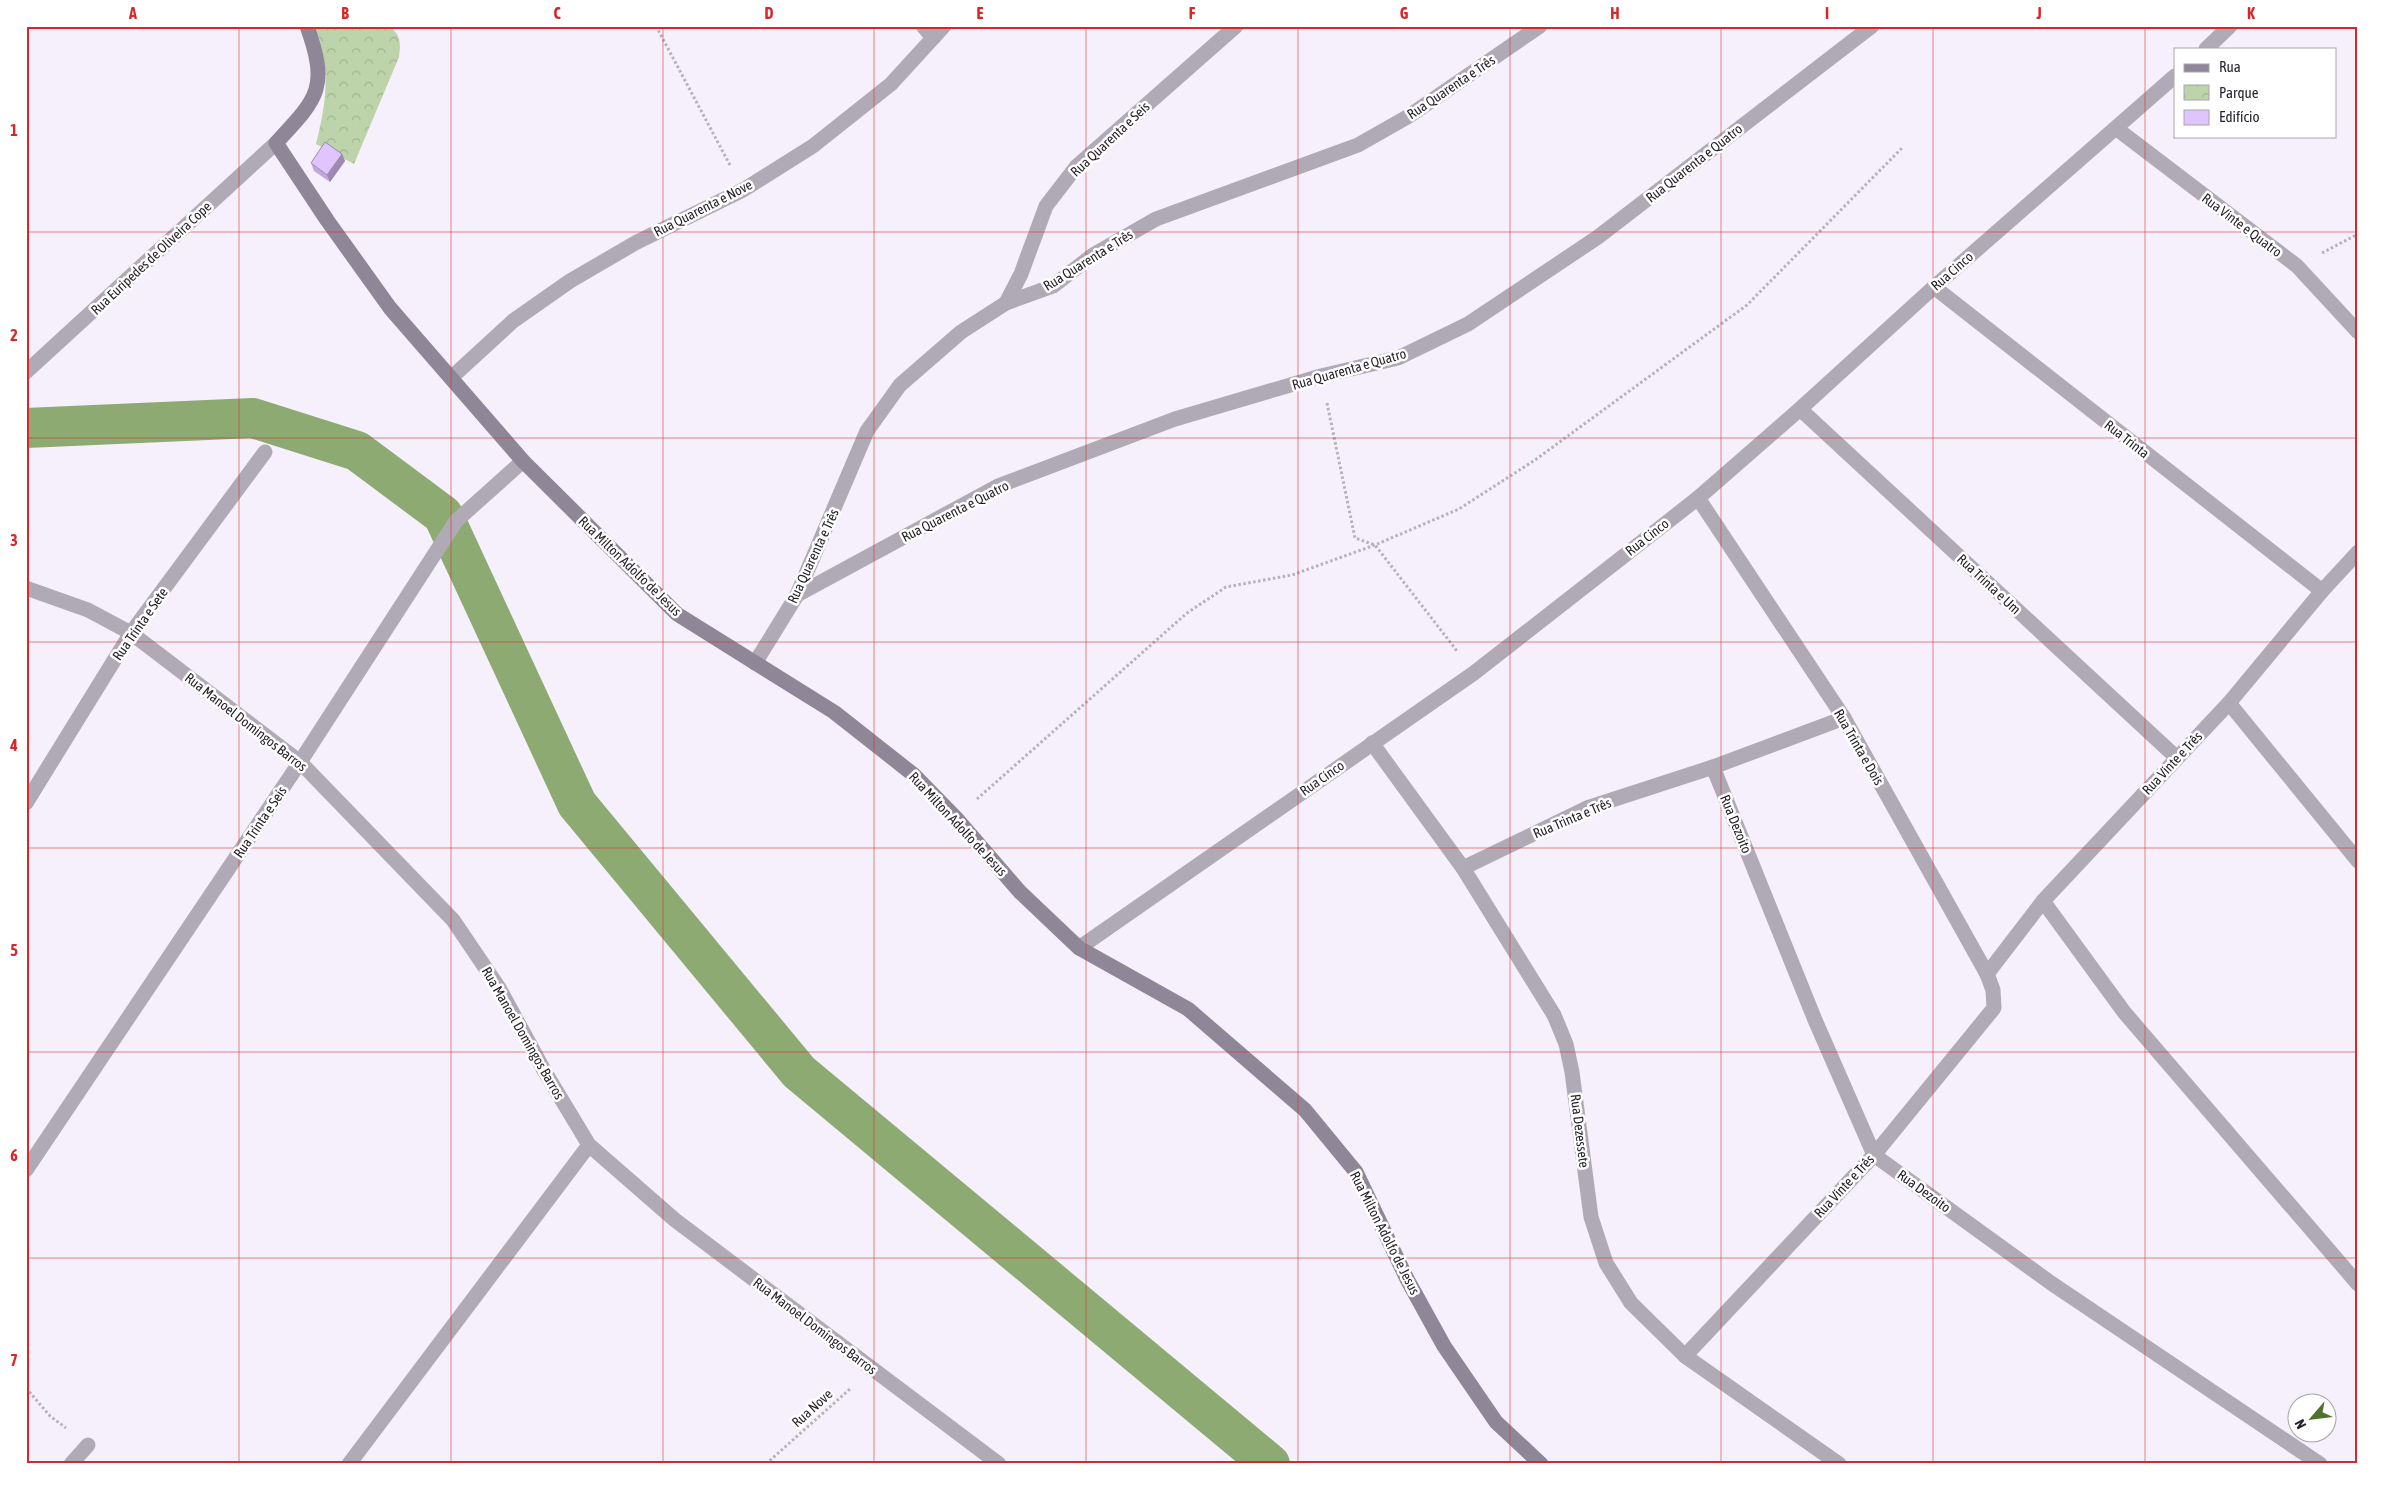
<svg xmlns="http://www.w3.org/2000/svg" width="2384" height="1490" font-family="'Asap Condensed',sans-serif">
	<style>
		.park { fill: url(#park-crowns) }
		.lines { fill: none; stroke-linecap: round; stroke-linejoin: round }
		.canal { stroke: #8caa72; stroke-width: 40 }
		.path { stroke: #b6b1bb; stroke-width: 3; stroke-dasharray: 2.5 2.5; stroke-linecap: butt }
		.street { stroke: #b0aab6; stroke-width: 15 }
		.secondary { stroke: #8f8798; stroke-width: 15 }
		.wall { fill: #c1a9da }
		.shaded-wall { fill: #9d89b2 }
		.building { fill: #e0c4fe; stroke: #9d89b2 }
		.grid { fill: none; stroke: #d62828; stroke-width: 1; stroke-opacity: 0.55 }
		.labels { text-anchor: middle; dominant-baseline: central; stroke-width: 5; stroke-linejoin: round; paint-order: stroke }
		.street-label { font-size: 14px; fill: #241f29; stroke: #fff }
		.neatline { fill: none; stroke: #d62828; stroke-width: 2 }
		.grid-label { font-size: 16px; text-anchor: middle; font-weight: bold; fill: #d62828 }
	</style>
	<defs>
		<pattern id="park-crowns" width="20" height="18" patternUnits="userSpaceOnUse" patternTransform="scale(1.25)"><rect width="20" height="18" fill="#bdd3aa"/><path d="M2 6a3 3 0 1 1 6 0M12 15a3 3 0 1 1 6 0" fill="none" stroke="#a2b592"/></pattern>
	</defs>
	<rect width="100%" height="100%" fill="#f5f0fb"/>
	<!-- park -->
	<path class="park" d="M315 26H389C401 35 401 44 399 57L354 164 316 144C327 100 331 69 315 26Z"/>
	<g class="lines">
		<!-- canal -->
		<polyline class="canal" points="26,428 253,418 357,451 443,515 577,804 799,1072 1270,1464"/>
		<!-- path -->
		<g class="path">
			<polyline points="656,26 731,167"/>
			<polyline points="2322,253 2358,234"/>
			<polyline points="1327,403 1355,538 1375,545 1457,651"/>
			<polyline points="977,799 1187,613 1226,587 1292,575 1375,545 1459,509 1535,460 1747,305 1902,148"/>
			<polyline points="26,1388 50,1416 66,1428"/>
			<polyline points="766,1464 851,1388"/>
		</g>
		<!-- street -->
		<g class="street">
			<polyline points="923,26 933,38"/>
			<polyline points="2206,49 2230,26"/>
			<polyline points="2117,129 2297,266 2358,332"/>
			<polyline points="1934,287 2322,591"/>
			<polyline points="1006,303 1021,274 1046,206 1076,167 1236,26"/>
			<polyline points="26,372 276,143"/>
			<polyline points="452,377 513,321 570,281 637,242 743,190 813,146 891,84 944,26"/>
			<polyline points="1800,409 2177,758"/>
			<polyline points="26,588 88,610 131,633 300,762 453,920 499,988 545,1072 589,1145 675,1220 999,1464"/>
			<polyline points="797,595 998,486 1175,419 1321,376 1398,358 1468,324 1598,237 1872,26"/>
			<polyline points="755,663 797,595 867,431 900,385 961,332 1006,303 1053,286 1093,255 1156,219 1358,145 1409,116 1540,26"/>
			<polyline points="2229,703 2358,861"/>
			<polyline points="1372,743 1463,868 1554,1015 1566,1044 1572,1072 1591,1217 1606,1263 1631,1303 1685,1356 1839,1464"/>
			<polyline points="1713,767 1815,1020 1874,1155 2051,1283 2320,1464"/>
			<polyline points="26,803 131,633 265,452"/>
			<polyline points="1463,868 1587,808 1713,767 1844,718"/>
			<polyline points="2043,901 2124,1012 2358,1284"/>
			<polyline points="1079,948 1474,673 1698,498 1800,409 1934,287 2175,76"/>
			<polyline points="1987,974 2043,901 2229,703 2322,591 2358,552"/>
			<polyline points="26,1170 300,762 456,521 523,461"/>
			<polyline points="1685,1356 1874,1155 1994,1008 1993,990 1987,974 1844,718 1698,498"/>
			<polyline points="71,1464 88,1445"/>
			<polyline points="349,1464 589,1145"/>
		</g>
		<!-- secondary -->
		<path class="secondary" d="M307 26C329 88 318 98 276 143L327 220 390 308 523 461 677 614 834 712 914 775 956 818 1020 892 1079 948 1188 1009 1305 1110 1356 1172 1407 1279 1444 1346 1496 1422 1541 1464"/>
	</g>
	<!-- wall -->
	<polygon class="wall" points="342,154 345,161 330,182 314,171 311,163"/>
	<!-- shaded-wall -->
	<polygon class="shaded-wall" points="342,154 345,161 330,182 327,175"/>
	<!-- building -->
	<polygon class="building" points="325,142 342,154 327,175 311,163"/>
	<!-- grid -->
	<path class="grid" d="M239 26V1464M451 26V1464M663 26V1464M874 26V1464M1086 26V1464M1298 26V1464M1510 26V1464M1721 26V1464M1933 26V1464M2145 26V1464M26 232H2358M26 438H2358M26 642H2358M26 848H2358M26 1052H2358M26 1258H2358"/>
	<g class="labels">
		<!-- street labels -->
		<g class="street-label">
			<text transform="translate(1451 87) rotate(-34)">Rua Quarenta e Três</text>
			<text transform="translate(1110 139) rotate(-43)">Rua Quarenta e Seis</text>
			<text transform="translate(1694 163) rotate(-38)">Rua Quarenta e Quatro</text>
			<text transform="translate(703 208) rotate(-27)">Rua Quarenta e Nove</text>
			<text transform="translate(2242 225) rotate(37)">Rua Vinte e Quatro</text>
			<text transform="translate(151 258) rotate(-43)">Rua Euripedes de Oliveira Cope</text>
			<text transform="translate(1088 260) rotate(-32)">Rua Quarenta e Três</text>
			<text transform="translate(1952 271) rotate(-41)">Rua Cinco</text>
			<text transform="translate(1349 369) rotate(-16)">Rua Quarenta e Quatro</text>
			<text transform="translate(2127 439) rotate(38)">Rua Trinta</text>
			<text transform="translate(955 511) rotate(-27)">Rua Quarenta e Quatro</text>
			<text transform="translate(1647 537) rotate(-38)">Rua Cinco</text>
			<text transform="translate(813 556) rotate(-65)">Rua Quarenta e Três</text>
			<text transform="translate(630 566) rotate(44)">Rua Milton Adolfo de Jesus</text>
			<text transform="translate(1989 584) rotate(43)">Rua Trinta e Um</text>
			<text transform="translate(140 624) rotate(-55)">Rua Trinta e Sete</text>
			<text transform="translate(246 722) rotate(38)">Rua Manoel Domingos Barros</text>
			<text transform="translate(1859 747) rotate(60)">Rua Trinta e Dois</text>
			<text transform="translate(2172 763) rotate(-47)">Rua Vinte e Três</text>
			<text transform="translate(1322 778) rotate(-35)">Rua Cinco</text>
			<text transform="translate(1572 818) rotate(-23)">Rua Trinta e Três</text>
			<text transform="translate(260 822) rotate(-56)">Rua Trinta e Seis</text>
			<text transform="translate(958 824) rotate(47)">Rua Milton Adolfo de Jesus</text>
			<text transform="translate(1736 824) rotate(68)">Rua Dezoito</text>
			<text transform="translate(523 1033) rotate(60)">Rua Manoel Domingos Barros</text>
			<text transform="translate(1580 1131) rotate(83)">Rua Dezessete</text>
			<text transform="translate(1844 1186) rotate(-47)">Rua Vinte e Três</text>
			<text transform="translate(1924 1191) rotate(36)">Rua Dezoito</text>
			<text transform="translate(1385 1233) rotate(63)">Rua Milton Adolfo de Jesus</text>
			<text transform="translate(815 1326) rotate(37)">Rua Manoel Domingos Barros</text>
			<text transform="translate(812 1408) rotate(-42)">Rua Nove</text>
		</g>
	</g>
	<!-- border -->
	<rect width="2384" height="1490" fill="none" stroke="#ffffff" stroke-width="55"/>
	<!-- legend -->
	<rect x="2174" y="48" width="162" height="90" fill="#ffffff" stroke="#a7a5a9"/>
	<rect x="2184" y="64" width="25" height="8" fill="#8f8798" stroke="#a7a5a9"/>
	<text x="2219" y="72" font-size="15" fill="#241f29">Rua</text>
	<rect x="2184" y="85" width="25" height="15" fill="url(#park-crowns)" stroke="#a7a5a9"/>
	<text x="2219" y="98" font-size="15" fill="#241f29">Parque</text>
	<rect x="2184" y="110" width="25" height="15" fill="#e0c4fe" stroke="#a7a5a9"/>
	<text x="2219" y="122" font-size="15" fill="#241f29">Edifício</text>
	<!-- north arrow -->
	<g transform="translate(2312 1418) rotate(242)"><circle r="24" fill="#ffffff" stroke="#a7a5a9"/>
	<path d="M0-4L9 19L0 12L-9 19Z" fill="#50732b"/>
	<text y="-8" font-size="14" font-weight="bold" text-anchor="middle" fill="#241f29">N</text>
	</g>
	<rect x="28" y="28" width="2328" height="1434" class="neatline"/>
	<g class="grid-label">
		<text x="133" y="19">A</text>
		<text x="345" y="19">B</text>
		<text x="557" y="19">C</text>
		<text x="769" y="19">D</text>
		<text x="980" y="19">E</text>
		<text x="1192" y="19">F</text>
		<text x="1404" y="19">G</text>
		<text x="1615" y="19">H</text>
		<text x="1827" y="19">I</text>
		<text x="2039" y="19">J</text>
		<text x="2251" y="19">K</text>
		<text x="14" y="136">1</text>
		<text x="14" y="341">2</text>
		<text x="14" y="546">3</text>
		<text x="14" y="751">4</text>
		<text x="14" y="956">5</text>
		<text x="14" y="1161">6</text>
		<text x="14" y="1366">7</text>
	</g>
</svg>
